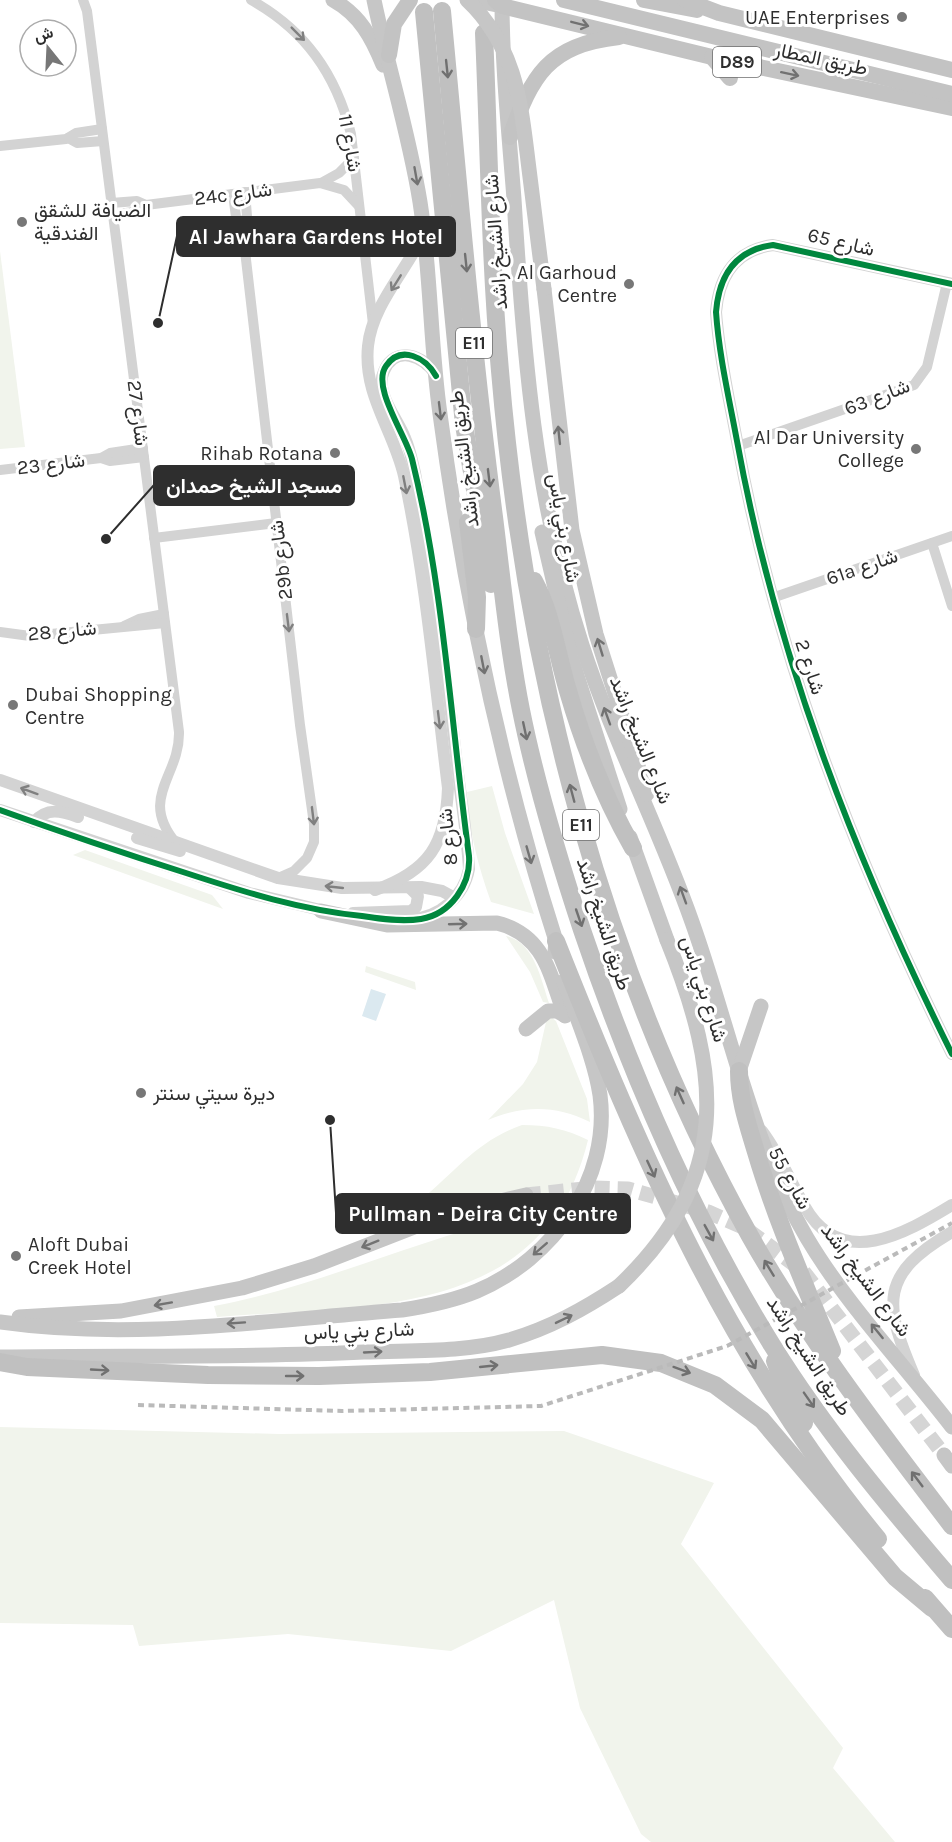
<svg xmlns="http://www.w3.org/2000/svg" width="952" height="1842" font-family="Karla,Vazirmatn,sans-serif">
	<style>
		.green { fill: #f1f4ec }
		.water { fill: #dbe9f0 }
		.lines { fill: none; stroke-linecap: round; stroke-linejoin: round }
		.primary-tunnel { stroke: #d5d5d5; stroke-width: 15; stroke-dasharray: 15 8; stroke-linecap: butt }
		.minor { stroke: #d3d3d3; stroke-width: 10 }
		.tertiary { stroke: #d3d3d3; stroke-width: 12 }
		.primary { stroke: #c6c6c6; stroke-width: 15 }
		.trunk { stroke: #c3c3c3; stroke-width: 16 }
		.motorway { stroke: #c0c0c0; stroke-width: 18 }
		.rail { stroke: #bababa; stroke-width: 4; stroke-dasharray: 6 4.5; stroke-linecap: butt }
		.primary-bridge { stroke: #c6c6c6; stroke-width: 15 }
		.cycleway-casing { stroke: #fff; stroke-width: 10 }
		.cycleway { stroke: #00873e; stroke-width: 6 }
		.oneway { stroke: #717171 }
		.oneway2 { stroke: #808080 }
		.oneway3 { stroke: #707070 }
		.oneway4 { stroke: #727272 }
		.poi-dot { fill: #777; stroke: #fff; stroke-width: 2 }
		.labels { text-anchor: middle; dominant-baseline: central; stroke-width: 6; stroke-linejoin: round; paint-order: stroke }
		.shield { fill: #fff; stroke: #6d6d6d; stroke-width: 1.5 }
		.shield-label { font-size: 18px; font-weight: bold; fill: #2e2e2e }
		.poi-label { font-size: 20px; fill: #2e2e2e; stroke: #fff; text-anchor: end }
		.street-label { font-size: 20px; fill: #2e2e2e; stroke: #fff }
		.leader { fill: none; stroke: #2e2e2e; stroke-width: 2 }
		.callout-dot { fill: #2e2e2e; stroke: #fff; stroke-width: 2 }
		.callout { fill: #2e2e2e; stroke: #2e2e2e; stroke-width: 2 }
		.callout-label { font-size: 21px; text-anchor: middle; font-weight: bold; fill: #fff }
	</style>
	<rect width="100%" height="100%" fill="#fff"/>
	<!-- green -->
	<g class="green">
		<polygon points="0,251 25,447 0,449"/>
		<path d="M492 786 505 833 534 914 491 902C478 866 469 831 467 792Z"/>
		<polygon points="85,850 212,895 223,909 73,855"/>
		<path d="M506 936C534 942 541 979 549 1003L543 1002 530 972Z"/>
		<polygon points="366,966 415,982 416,990 365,972"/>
		<path d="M551 1017 556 1021 587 1099 590 1122C556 1105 523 1105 488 1120L523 1084 537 1062 546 1022Z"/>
		<path d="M522 1125C547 1125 566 1129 588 1140 544 1320 366 1305 217 1317L214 1306C322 1286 422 1236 530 1214L526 1189 489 1195 425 1213 421 1200C457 1170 477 1141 522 1125Z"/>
		<polygon points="0,1427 279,1434 564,1431 714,1483 681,1544 843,1748 833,1768 895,1842 651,1842 641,1834 580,1708 554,1600 451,1651 288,1634 139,1646 133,1625 0,1623"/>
	</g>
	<!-- water -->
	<polygon class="water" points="371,989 386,994 376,1021 362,1016"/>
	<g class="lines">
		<!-- primary-tunnel -->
		<polyline class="primary-tunnel" points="526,1195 593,1188 628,1189 708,1212 745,1228 803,1271 944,1455"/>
		<!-- minor -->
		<g class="minor">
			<path d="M83 0 87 11 179 732C180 777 138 797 176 843"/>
			<path d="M251 0C305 30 336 74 351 134L373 324"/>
			<polyline points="68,138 77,143 103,141"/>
			<polyline points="0,146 66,139 76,133 102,129"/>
			<polyline points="321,183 339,173 354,158"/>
			<polyline points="233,194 236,217 242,225 300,725 314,824 314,842 307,858 294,871 278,878"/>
			<polyline points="111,203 137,201 146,205"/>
			<polyline points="113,215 139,211 146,205 320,183 344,190 358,205"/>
			<polyline points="242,225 247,216 245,192"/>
			<polyline points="738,446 914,385 927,367 947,283"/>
			<polyline points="101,458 110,461 144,457"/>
			<polyline points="0,470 101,458 110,453 143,448"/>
			<polyline points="154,538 276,523"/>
			<polyline points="932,543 952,606"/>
			<polyline points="772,598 952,536"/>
			<polyline points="124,626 139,619 164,614"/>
			<polyline points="0,632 30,636 165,623"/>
		</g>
		<!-- tertiary -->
		<g class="tertiary">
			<path d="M952 284 773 245C736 250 719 275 716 312 719 355 729 398 737 441 776 656 855 859 952 1054"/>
			<polyline points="0,780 278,878 342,888 421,887 442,891 453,897"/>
			<polyline points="0,810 249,893 329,912"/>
			<path d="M34 822C47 807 61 811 78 817"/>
			<polyline points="137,838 180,851"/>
			<path d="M375 890C429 871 446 844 448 788 435 684 426 579 404 476 394 431 363 395 368 346 372 305 407 270 424 233"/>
			<polyline points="353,913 411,911 416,907 418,896 410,888"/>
			<path d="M412 919C439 917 464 897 469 869 467 834 461 800 457 765 446 667 433 570 415 473 412 461 410 449 405 438 398 419 374 392 384 371 395 345 424 355 436 375"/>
			<path d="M762 1131C780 1155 790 1181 805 1207 841 1271 906 1233 952 1205"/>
			<path d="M914 1375C883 1303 880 1274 952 1232"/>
		</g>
		<!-- primary -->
		<g class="primary">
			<path d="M333 0C360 15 372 38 383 65"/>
			<path d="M374 0C388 68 409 133 420 202 431 272 430 344 440 414 464 593 501 769 556 941L555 952"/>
			<polyline points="472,0 502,6"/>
			<path d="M502 0C502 66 509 133 514 199 523 349 535 501 582 645 613 740 659 828 692 922 729 1025 752 1145 807 1238 846 1304 905 1366 952 1427"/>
			<polyline points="544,289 572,530 596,634 647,794"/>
			<polyline points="542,532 571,657 620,809"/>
			<polyline points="630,837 667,940"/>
			<path d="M321 911 387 925 497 923C545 935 550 975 565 1016"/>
			<polyline points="526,1029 548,1011 557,1011 564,1015"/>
			<polyline points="739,1071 761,1006"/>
			<polyline points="19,1317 121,1311 242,1288 314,1266 450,1213 526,1195"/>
			<path d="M0 1322C133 1341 269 1320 402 1310 428 1306 453 1301 477 1291 553 1259 611 1179 600 1095 594 1056 576 1018 564 981"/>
			<path d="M0 1357C121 1355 243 1358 364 1352 412 1350 463 1353 509 1340 550 1328 584 1309 619 1286"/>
			<polyline points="944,1455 952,1466"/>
		</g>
		<!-- trunk -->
		<g class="trunk">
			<polyline points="495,0 502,6 712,57 952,108"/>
			<polyline points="564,0 952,94"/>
			<polyline points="644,0 697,10"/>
			<polyline points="685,0 719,13 952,70"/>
			<polyline points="389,55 394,24 410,0"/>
			<polyline points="712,57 730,78"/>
			<path d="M510 137C532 75 548 45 619 37"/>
		</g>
		<!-- motorway -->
		<g class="motorway">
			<path d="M442 11C458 180 472 349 494 517 502 581 508 646 521 710 536 785 558 857 582 930 631 1075 691 1214 772 1345 824 1429 888 1505 952 1580"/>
			<polyline points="424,12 464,425 491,584"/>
			<path d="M484 33C489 146 490 259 500 371 525 671 603 972 750 1236 808 1339 881 1433 952 1526"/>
			<polyline points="468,522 477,597 476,629"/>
			<path d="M534 581C552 614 557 655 568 691 584 746 605 799 633 848"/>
			<path d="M556 941C642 1158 728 1357 878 1539"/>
			<path d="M739 1071C739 1100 748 1125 756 1152 776 1220 805 1285 832 1351"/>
			<polyline points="775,1361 789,1399 804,1423"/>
			<polyline points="0,1362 27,1367 208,1375 319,1376 430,1372 602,1355 661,1363 715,1385 762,1420 895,1577 932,1608"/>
			<polyline points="925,1598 952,1629"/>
		</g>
		<!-- rail -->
		<polyline class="rail" points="138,1405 342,1411 541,1406 727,1346 952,1223"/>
		<!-- primary-bridge -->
		<g class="primary-bridge">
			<path d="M467 0C517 47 521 105 529 169 534 209 539 249 544 289"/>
			<path d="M619 1286C732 1178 722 1076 667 940"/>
		</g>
		<defs>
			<g id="cycleway">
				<path d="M952 284 773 245C736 250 719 275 716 312 719 355 729 398 737 441 776 656 855 859 952 1054"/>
				<path d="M0 810C61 832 123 853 186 873 244 892 301 910 362 916 381 919 402 922 421 919 451 914 471 884 469 856 451 724 444 589 412 459 406 435 371 387 386 366 401 344 426 358 436 376"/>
			</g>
		</defs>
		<!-- cycleway casing -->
		<use href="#cycleway" class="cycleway-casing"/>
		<!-- cycleway -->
		<use href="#cycleway" class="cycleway"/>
	</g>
	<!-- one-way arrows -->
	<defs><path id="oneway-shaft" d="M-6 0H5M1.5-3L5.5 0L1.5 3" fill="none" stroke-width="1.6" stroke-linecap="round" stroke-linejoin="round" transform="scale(1.5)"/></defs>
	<g class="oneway">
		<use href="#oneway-shaft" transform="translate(580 24) rotate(14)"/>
		<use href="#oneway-shaft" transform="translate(790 74) rotate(12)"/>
	</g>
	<g class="oneway2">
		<use href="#oneway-shaft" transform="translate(298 34) rotate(45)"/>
		<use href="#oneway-shaft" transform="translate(396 283) rotate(122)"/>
		<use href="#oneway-shaft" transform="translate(405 485) rotate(79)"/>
		<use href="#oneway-shaft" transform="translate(288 623) rotate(83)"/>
		<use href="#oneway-shaft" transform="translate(439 720) rotate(83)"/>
		<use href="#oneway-shaft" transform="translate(29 791) rotate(-160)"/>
		<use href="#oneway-shaft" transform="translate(313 816) rotate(83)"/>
		<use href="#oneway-shaft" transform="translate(334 887) rotate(-174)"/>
	</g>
	<g class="oneway3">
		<use href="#oneway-shaft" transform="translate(447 69) rotate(84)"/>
		<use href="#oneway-shaft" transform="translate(466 263) rotate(84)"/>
		<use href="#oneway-shaft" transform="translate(489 478) rotate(83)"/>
		<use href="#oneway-shaft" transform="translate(525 731) rotate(78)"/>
		<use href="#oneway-shaft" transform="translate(572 793) rotate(-105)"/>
		<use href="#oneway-shaft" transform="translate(579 918) rotate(71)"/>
		<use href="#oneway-shaft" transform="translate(680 1095) rotate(-114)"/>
		<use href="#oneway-shaft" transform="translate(651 1169) rotate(65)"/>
		<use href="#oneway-shaft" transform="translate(709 1233) rotate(61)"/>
		<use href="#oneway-shaft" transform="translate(769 1268) rotate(-121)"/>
		<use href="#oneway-shaft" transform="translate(751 1361) rotate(59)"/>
		<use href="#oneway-shaft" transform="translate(489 1366) rotate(-6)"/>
		<use href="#oneway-shaft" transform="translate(100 1370) rotate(3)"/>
		<use href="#oneway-shaft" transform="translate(682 1370) rotate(20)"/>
		<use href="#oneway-shaft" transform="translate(295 1376)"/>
		<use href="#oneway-shaft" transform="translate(809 1400) rotate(55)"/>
		<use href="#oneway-shaft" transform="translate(917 1479) rotate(-127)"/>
	</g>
	<g class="oneway4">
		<use href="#oneway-shaft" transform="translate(416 176) rotate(80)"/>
		<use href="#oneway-shaft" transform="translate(440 411) rotate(83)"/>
		<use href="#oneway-shaft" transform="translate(559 435) rotate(-96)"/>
		<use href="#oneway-shaft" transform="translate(600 647) rotate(-107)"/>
		<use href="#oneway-shaft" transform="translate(483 665) rotate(79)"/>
		<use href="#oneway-shaft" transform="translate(607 716) rotate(-110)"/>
		<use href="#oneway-shaft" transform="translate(529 855) rotate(74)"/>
		<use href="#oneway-shaft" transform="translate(683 895) rotate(-110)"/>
		<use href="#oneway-shaft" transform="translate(458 924) rotate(-2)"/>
		<use href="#oneway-shaft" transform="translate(370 1244) rotate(158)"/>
		<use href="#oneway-shaft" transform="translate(540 1249) rotate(139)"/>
		<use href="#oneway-shaft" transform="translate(163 1304) rotate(170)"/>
		<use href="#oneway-shaft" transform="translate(564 1319) rotate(-26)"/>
		<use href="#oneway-shaft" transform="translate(236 1323) rotate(176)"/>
		<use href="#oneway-shaft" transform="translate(877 1331) rotate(-129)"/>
		<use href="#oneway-shaft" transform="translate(373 1352) rotate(-3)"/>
	</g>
	<!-- markers -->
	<g class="poi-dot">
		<circle cx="902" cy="17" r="6"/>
		<circle cx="22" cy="222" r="6"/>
		<circle cx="629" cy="284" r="6"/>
		<circle cx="916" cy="449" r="6"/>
		<circle cx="335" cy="453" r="6"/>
		<circle cx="13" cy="705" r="6"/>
		<circle cx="141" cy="1093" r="6"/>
		<circle cx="16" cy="1256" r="6"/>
	</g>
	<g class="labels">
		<!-- shield labels -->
		<g class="shield">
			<rect x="713" y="47" width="48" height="30" rx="4.5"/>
			<rect x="456" y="328" width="36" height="30" rx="4.5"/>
			<rect x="563" y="810" width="36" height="30" rx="4.5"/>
		</g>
		<g class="shield-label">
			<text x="737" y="62">D89</text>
			<text x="474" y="343">E11</text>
			<text x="581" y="825">E11</text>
		</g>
		<!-- poi labels -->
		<g class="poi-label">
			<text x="890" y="17">UAE Enterprises</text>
			<text x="34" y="210" text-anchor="start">الضيافة للشقق<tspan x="34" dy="23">الفندقية</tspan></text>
			<text x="617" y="272">Al Garhoud<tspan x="617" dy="23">Centre</tspan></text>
			<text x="904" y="437">Al Dar University<tspan x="904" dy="23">College</tspan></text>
			<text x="323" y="453">Rihab Rotana</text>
			<text x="25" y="694" text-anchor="start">Dubai Shopping<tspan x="25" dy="23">Centre</tspan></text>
			<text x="153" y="1093" text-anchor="start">ديرة سيتي سنتر</text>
			<text x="28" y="1244" text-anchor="start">Aloft Dubai<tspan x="28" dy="23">Creek Hotel</tspan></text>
		</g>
		<!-- street labels -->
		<g class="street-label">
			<text transform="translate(821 59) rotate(12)">طريق المطار</text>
			<text transform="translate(350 143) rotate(80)">شارع 11</text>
			<text transform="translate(233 194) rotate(-7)">24c شارع</text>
			<text transform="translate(496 242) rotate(-94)">شارع الشيخ راشد</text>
			<text transform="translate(841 242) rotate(13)">شارع 65</text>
			<text transform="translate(877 397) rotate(-21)">شارع 63</text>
			<text transform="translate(138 413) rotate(83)">شارع 27</text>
			<text transform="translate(464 459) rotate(-97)">طريق الشيخ راشد</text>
			<text transform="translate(51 464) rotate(-7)">شارع 23</text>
			<text transform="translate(564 528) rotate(80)">شارع بني ياس</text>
			<text transform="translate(281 560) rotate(-97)">29b شارع</text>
			<text transform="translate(862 567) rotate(-19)">61a شارع</text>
			<text transform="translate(62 631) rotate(-5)">شارع 28</text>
			<text transform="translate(810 667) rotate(72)">شارع 2</text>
			<text transform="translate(641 740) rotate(68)">شارع الشيخ راشد</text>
			<text transform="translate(448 837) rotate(-96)">شارع 8</text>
			<text transform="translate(604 924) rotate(72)">طريق الشيخ راشد</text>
			<text transform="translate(704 989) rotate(72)">شارع بني ياس</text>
			<text transform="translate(790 1178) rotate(61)">شارع 55</text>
			<text transform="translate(866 1280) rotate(53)">شارع الشيخ راشد</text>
			<text transform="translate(359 1331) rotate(-2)">شارع بني ياس</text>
			<text transform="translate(809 1356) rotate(57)">طريق الشيخ راشد</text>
		</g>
	</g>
	<!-- callouts -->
	<path class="leader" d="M158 323L177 236M106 539L154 485M330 1120L336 1213"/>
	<g class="callout-dot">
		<circle cx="158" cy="323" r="6"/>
		<circle cx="106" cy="539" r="6"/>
		<circle cx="330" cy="1120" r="6"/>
	</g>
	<g class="callout">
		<rect x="177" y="217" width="278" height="39" rx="6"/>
		<rect x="154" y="466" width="200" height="39" rx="6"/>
		<rect x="336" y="1194" width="294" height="39" rx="6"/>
	</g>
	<g class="callout-label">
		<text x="316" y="244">Al Jawhara Gardens Hotel</text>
		<text x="254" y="493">مسجد الشيخ حمدان</text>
		<text x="483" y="1221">Pullman - Deira City Centre</text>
	</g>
	<!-- north arrow -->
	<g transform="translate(48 48) rotate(342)"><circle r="28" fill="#ffffff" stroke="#ababab" stroke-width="1.5"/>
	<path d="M0-4.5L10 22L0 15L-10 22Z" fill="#777777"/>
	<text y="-9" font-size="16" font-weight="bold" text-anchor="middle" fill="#2e2e2e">ش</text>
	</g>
</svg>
